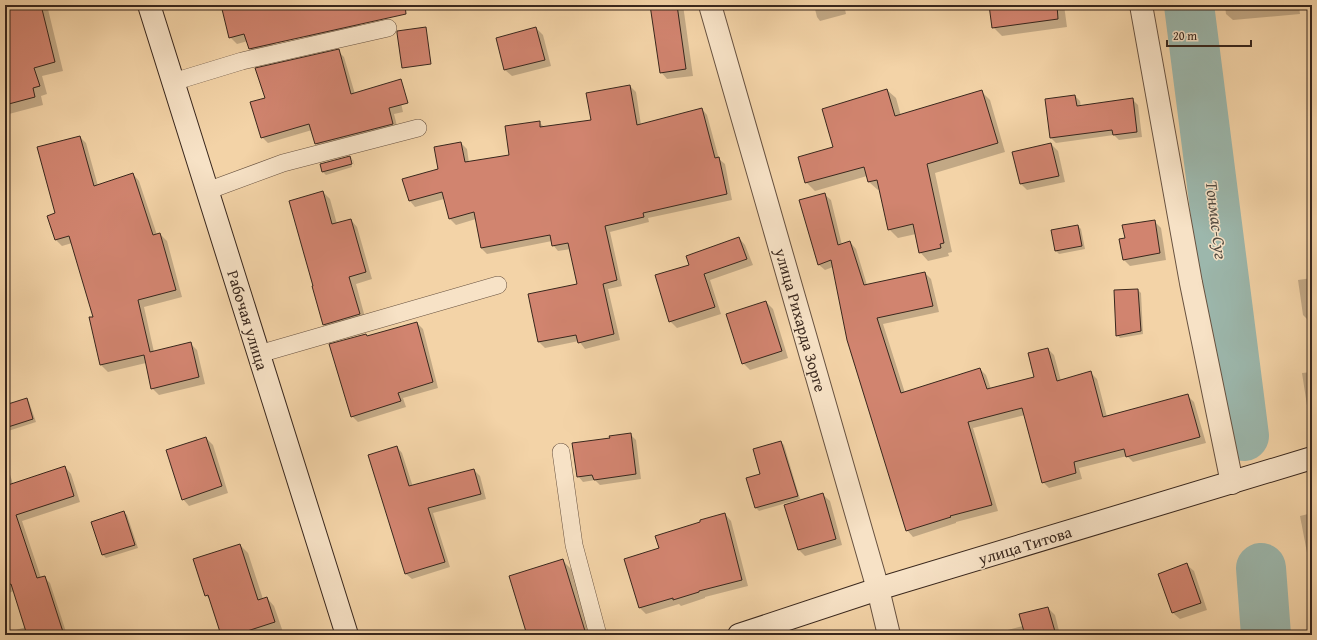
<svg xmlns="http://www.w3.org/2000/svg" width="1317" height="640" font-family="'Gentium Book Plus',serif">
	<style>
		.shadow { fill: #0003 }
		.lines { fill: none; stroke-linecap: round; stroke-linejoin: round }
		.river { stroke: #9cb7ac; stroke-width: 50 }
		.building { fill: #d1846f; stroke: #39271d }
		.service-casing { stroke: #685240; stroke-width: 18 }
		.minor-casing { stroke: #685240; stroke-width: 24 }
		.secondary-casing { stroke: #39271d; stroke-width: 24 }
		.service { stroke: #f7e2c6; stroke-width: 17 }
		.minor { stroke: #f7e2c6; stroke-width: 22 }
		.secondary { stroke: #f7e2c6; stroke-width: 22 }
		.labels { text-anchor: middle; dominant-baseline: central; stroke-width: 3; stroke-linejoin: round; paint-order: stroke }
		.street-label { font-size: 16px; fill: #39271d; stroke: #f7e2c6 }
		.water-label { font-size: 17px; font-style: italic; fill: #524b41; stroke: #f7e2c6 }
	</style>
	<rect width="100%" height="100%" fill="#f3d3a7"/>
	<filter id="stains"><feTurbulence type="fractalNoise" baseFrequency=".005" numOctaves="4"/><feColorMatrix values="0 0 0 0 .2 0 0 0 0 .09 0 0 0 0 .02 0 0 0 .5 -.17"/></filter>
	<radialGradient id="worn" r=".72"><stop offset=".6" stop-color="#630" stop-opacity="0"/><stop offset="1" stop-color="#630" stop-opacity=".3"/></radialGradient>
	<!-- shadow -->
	<g class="shadow">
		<polygon points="5,5 47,5 63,71 42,76 47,94 41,96 43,105 9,114 5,110"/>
		<polygon points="222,5 263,5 275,51 257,55 250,49 248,41 237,44 230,37"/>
		<polygon points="300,5 355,5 360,31 312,42 306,36"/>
		<polygon points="651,5 683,5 693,76 667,79 661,72"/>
		<polygon points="746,5 759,5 749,8"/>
		<polygon points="814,5 844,5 846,14 820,21 817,17"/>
		<polygon points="990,5 1064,5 1067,27 1002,36 993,27"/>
		<polygon points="1225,5 1299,5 1300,14 1233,20 1226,14"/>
		<polygon points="1309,19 1312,19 1312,41"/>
		<polygon points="536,28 543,35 551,66 512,76 505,70"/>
		<polygon points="338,51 344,57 355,94 398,89 403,112 394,114 398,130 322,150 316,144 312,130 268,143 262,137 266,99"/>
		<polygon points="630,86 636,92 641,125 702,109 707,115 719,159 725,164 732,200 648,218 649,222 610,232 622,286 608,289 620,340 585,349 579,341 545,348 539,342 529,295 578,285 571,249 558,251 553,245 552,241 487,254 481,248 476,219 456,225 450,219 444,199 415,207 410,201 403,180 439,170 461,143 467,149 469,163 510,155 539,122 544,127 592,120"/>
		<polygon points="887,90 896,98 901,116 981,91 990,100 1005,152 935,173 952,252 948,253 949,256 928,261 920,252 916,234 898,238 889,229 880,189 878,190 869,182 867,176 815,191 806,182 835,148"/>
		<polygon points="1075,96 1080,101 1081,107 1132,99 1138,105 1142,137 1119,140 1114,135 1056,143 1051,138"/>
		<polygon points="80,137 86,143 98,186 133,174 139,181 157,235 160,234 167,241 182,297 144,307 154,352 190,343 197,350 205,384 159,395 152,388 146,363 108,372 101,365 90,318 95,318 72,243 62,246 56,240 56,214"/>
		<polygon points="1051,144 1058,151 1065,182 1027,190 1021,184"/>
		<polygon points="350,157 353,160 355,167 352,159 350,159 352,167 326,175 323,172"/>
		<polygon points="323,192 330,199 337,224 351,220 357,227 372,279 356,284 366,321 331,331 324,325"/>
		<polygon points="824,194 831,200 842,245 850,242 856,249 867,285 925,273 931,279 939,312 883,324 905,393 980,369 986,375 991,389 1035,378 1048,349 1054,355 1061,381 1090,372 1097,379 1107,417 1187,395 1194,402 1206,443 1133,462 1127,456 1079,468 1082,479 1049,488 1043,482 1025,415 973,428 998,511 956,522 956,523 913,537 907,530 833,267 825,270 818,264"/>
		<polygon points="1154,221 1161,228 1166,260 1130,266 1123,259"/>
		<polygon points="1078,226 1081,229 1085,249 1059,254 1055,250"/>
		<polygon points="739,238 745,245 753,265 710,280 721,314 677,328 670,321 690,266"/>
		<polygon points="1312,278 1312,322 1310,322 1303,315 1298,280"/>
		<polygon points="1138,290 1141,293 1143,334 1120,338 1117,335"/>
		<polygon points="766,302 773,309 788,358 750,370 743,363"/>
		<polygon points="417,323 423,329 438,388 403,398 406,407 358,422 352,416 368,337"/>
		<polygon points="1312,372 1312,417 1308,412 1302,373"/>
		<polygon points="26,399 29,402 36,422 5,432 5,406"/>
		<polygon points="630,434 636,440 641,479 600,485 595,480 583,482 578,476 611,439"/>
		<polygon points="206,438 213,445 228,493 189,506 183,499"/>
		<polygon points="781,442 784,445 800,499 759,511 756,508"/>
		<polygon points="397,447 402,453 413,487 474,470 480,476 486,499 433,513 450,567 412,579 406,574"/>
		<polygon points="5,459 13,484 65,467 71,474 80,502 22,521 41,578 44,577 50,583 67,635 18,635 16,630 26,627 14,591 9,593 5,588"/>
		<polygon points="823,495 830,501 842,545 805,556 799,550"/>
		<polygon points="123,512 127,515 138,548 106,558 103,555 92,522"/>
		<polygon points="1312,513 1312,566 1309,563 1300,516"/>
		<polygon points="725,514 731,521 748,586 705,597 705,598 681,606 679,604 646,614 640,608"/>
		<polygon points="240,545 248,553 263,599 267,598 274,606 284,635 222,635 211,601 206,595"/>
		<polygon points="562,560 572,570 592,635 528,635"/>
		<polygon points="1187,565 1194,571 1207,610 1180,619 1173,613"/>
		<polygon points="1048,608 1055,615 1060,635 989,635 1023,626"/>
	</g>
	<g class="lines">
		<!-- river -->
		<g class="river">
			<polyline points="1189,5 1244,436"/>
			<polyline points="1261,568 1266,635"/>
		</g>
	</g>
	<!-- building -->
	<g class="building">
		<polygon points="5,5 41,5 55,62 34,68 40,86 33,88 35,97 5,105"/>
		<polygon points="221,5 405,5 406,14 249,49 244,34 229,38"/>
		<polygon points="650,5 677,5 686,69 660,73"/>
		<polygon points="989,5 1057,5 1058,19 992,28"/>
		<polygon points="426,27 431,64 402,68 397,33 397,31"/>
		<polygon points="536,27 545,60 504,70 496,38"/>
		<polygon points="339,49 351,94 401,79 408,103 389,108 393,124 315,144 309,124 261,138 250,102 265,98 255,68"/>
		<polygon points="630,85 637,125 702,108 715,158 719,157 727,194 643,213 644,217 605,226 617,280 603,284 614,334 578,343 576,335 538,342 528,294 577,284 568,243 552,246 550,235 481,248 474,212 449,219 442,192 409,201 402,179 438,169 434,147 461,142 465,162 509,155 505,126 540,121 540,127 591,120 586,93"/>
		<polygon points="887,89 895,116 982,90 998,143 927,164 944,243 940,244 941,248 919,253 913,224 888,230 877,180 868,182 864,167 805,183 798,157 833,147 822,109"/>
		<polygon points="1075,95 1077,106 1133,98 1137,132 1113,135 1112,130 1050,138 1045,99"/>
		<polygon points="80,136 94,186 133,173 153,235 160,233 176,290 138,300 150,352 191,342 199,377 151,389 144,355 100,365 89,317 93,317 69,236 55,240 47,216 55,213 37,147"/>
		<polygon points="1051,143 1059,176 1020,184 1012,152"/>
		<polygon points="350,156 352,164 322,172 320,164"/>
		<polygon points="323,191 332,224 351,219 366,272 349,277 360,314 323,325 312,286 313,286 289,201"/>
		<polygon points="825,193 838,245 850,241 864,285 925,272 933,306 877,318 901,393 980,368 987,389 1034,377 1028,353 1048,348 1057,381 1091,371 1103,417 1188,394 1200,437 1126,457 1124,449 1074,462 1076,473 1042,483 1022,408 968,422 992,505 950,516 951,517 906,531 847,340 831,260 818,265 799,200"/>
		<polygon points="1155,220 1160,253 1123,260 1119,239 1125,238 1122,225"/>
		<polygon points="1078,225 1082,246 1055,251 1051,230"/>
		<polygon points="739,237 747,259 704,274 715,307 669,322 655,275 689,265 686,256"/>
		<polygon points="1138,289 1141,331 1116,336 1114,290"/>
		<polygon points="766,301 782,351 742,364 726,314"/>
		<polygon points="417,322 433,382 398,393 401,401 351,417 329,344 366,334 367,336"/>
		<polygon points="27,398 33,419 5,428 5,405"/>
		<polygon points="631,433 636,474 594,480 592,475 577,477 572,443 610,438 609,436"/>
		<polygon points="206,437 222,486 182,500 166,450"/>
		<polygon points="781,441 798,496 755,508 746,478 760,474 753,449"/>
		<polygon points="397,446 409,486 474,469 481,494 428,508 445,562 405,574 368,455"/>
		<polygon points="65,466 74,496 16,515 37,578 45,576 64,635 27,635 11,584 5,586 5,486"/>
		<polygon points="823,493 836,539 798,550 784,505"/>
		<polygon points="124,511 135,545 102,555 91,522"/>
		<polygon points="725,513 742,580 699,591 699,592 673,600 673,598 639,608 624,559 659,548 655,536 700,522 700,520"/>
		<polygon points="240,544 258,600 267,597 275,622 235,635 221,635 208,595 205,596 193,559"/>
		<polygon points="563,559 585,631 574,635 527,635 509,576"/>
		<polygon points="1187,563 1201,603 1172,613 1158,574"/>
		<polygon points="1048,607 1056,635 1025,635 1019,614"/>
	</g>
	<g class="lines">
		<defs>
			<g id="service">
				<polyline points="173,82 242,61 388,28"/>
				<polyline points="207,191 283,163 418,128"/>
				<polyline points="259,354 498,285"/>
				<polyline points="561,452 574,545 598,635"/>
			</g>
			<g id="minor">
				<polyline points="710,5 878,589 889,635"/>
				<polyline points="1141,5 1191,283 1232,483"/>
			</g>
			<g id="secondary">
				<polyline points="149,5 347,635"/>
				<polyline points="739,635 878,589 1312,458"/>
			</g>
		</defs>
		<!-- service casing -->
		<use href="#service" class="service-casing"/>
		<!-- minor casing -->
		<use href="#minor" class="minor-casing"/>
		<!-- secondary casing -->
		<use href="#secondary" class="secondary-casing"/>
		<!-- service -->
		<use href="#service" class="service"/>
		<!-- minor -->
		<use href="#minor" class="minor"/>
		<!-- secondary -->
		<use href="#secondary" class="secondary"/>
	</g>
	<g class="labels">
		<!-- street labels -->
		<g class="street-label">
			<text transform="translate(248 320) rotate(73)">Рабочая улица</text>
			<text transform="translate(801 320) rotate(74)">улица Рихарда Зорге</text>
			<text transform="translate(1025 545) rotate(-17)">улица Титова</text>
		</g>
		<!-- water labels -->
		<g class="water-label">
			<text transform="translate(1217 220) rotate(83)">Тонмас-Суг</text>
		</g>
	</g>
	<!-- margin -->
	<rect width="1317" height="640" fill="none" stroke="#f3d3a7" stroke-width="20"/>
	<rect x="6" y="6" width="1305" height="628" fill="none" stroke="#39271d" stroke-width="2"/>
	<rect x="10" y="10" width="1297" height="620" fill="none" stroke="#39271d"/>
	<!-- scale -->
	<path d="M1167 40v6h84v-6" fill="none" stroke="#39271d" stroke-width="2"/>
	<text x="1173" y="40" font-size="12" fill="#39271d" stroke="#f7e2c6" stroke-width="3" paint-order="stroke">20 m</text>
	<rect width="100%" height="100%" filter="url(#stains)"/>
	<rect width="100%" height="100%" fill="url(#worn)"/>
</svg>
